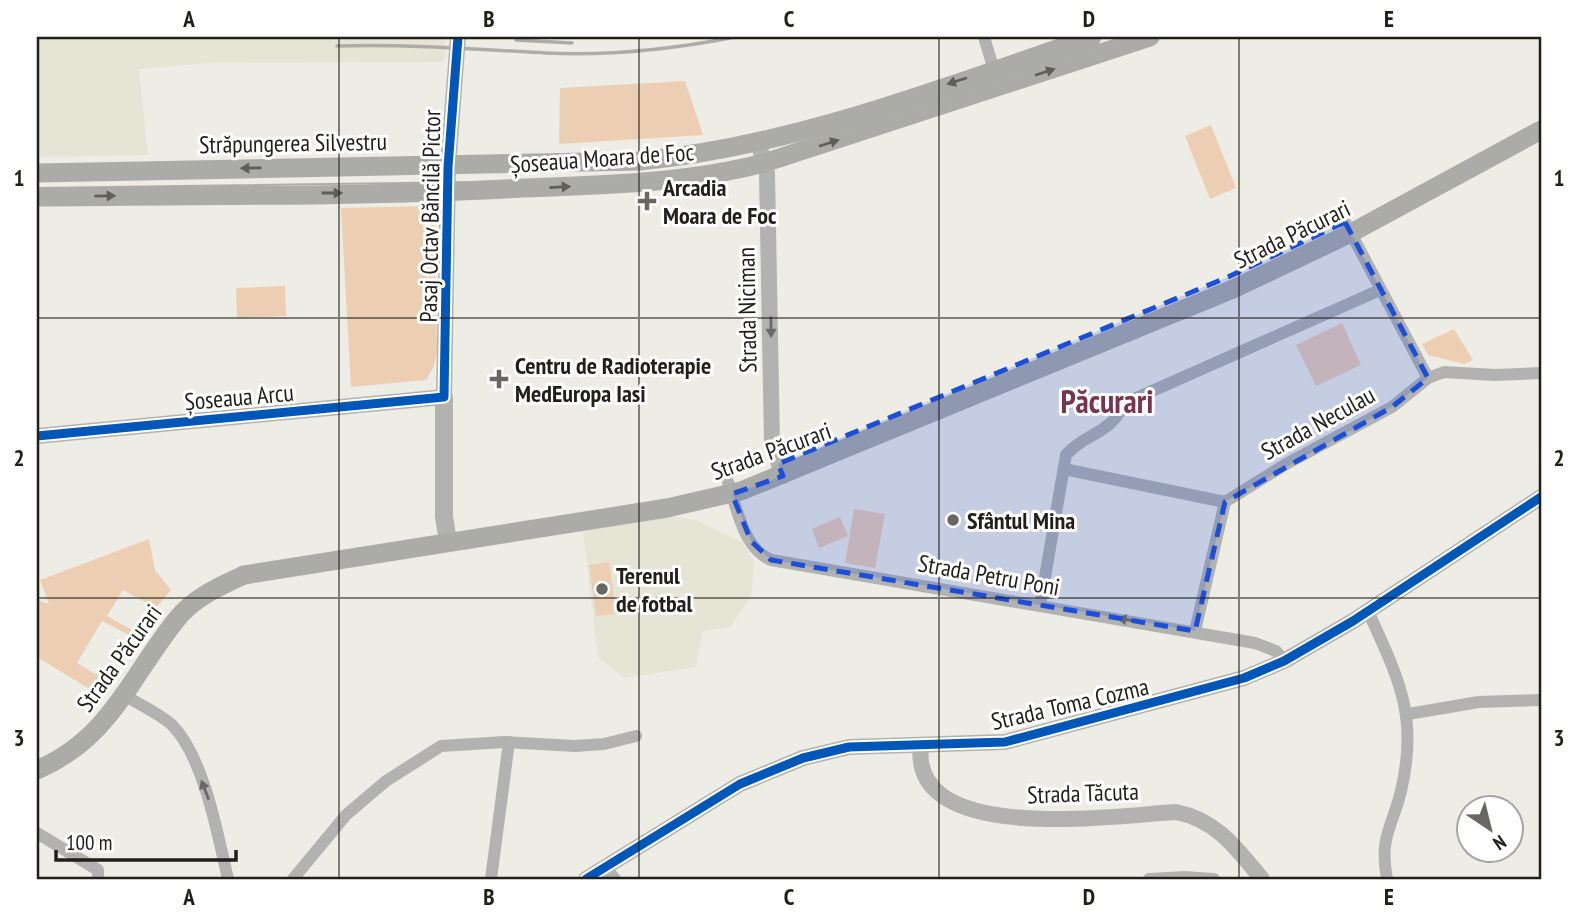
<svg xmlns="http://www.w3.org/2000/svg" width="1578" height="916" font-family="'PT Sans Narrow',sans-serif">
	<style>
		.built { fill: #e6e4d4 }
		.green { fill: #ecceb3 }
		.lines { fill: none; stroke-linecap: round; stroke-linejoin: round }
		.minor { stroke: #b2b3b0; stroke-width: 12 }
		.tertiary { stroke: #b2b3b0; stroke-width: 16 }
		.secondary { stroke: #b2b2ae; stroke-width: 18 }
		.primary { stroke: #ababa7; stroke-width: 19 }
		.tram { stroke: #adaca8; stroke-width: 2 }
		.rail { stroke: #adaca8; stroke-width: 3.5 }
		.cycleway-casing { stroke: #fff; stroke-width: 13 }
		.cycleway { stroke: #0057b8; stroke-width: 9 }
		.oneway { fill: #5f5e59 }
		.oneway2 { fill: #696965 }
		.marked { fill: #1d4ed8; fill-opacity: 0.2; stroke: #1d4ed8; stroke-width: 5; stroke-dasharray: 14 9; stroke-linejoin: round }
		.grid { fill: none; stroke: #201f1a; stroke-width: 2; stroke-opacity: 0.55 }
		.poi-dot { fill: #686761; stroke: #fff; stroke-width: 2.5 }
		.labels { text-anchor: middle; dominant-baseline: central; stroke-width: 6; stroke-linejoin: round; paint-order: stroke }
		.street-label { font-size: 24px; fill: #201f1a; stroke: #fff }
		.poi-label { font-size: 24px; font-weight: bold; fill: #201f1a; stroke: #fff; text-anchor: start }
		.district-label { font-size: 32px; font-weight: bold; fill: #7a354e; stroke: #fff }
		.neatline { fill: none; stroke: #201f1a; stroke-width: 2.5 }
		.grid-label { font-size: 23px; text-anchor: middle; font-weight: bold; fill: #201f1a }
	</style>
	<rect width="100%" height="100%" fill="#eeede5"/>
	<!-- built -->
	<g class="built">
		<polygon points="37,37 446,37 444,62 210,63 139,69 148,155 37,157"/>
		<polygon points="674,516 698,521 742,542 754,561 751,596 730,627 703,631 696,667 624,678 598,657 583,531"/>
	</g>
	<!-- green -->
	<g class="green">
		<polygon points="685,81 703,135 559,144 560,88"/>
		<polygon points="1211,125 1236,188 1210,199 1185,136"/>
		<polygon points="434,206 437,350 434,366 426,380 351,387 341,208"/>
		<polygon points="285,286 286,316 237,318 236,288"/>
		<polygon points="1342,323 1361,365 1316,386 1296,345"/>
		<polygon points="1454,329 1473,360 1464,364 1428,355 1422,344"/>
		<polygon points="854,509 885,514 875,568 845,563"/>
		<polygon points="840,517 848,536 819,548 812,529"/>
		<polygon points="149,539 155,570 171,590 156,608 123,590 107,616 141,635 139,640 102,621 77,663 112,684 101,696 37,657 37,600 49,604 40,580"/>
		<polygon points="609,562 616,614 596,616 589,565"/>
	</g>
	<g class="lines">
		<!-- minor -->
		<g class="minor">
			<polyline points="984,37 996,77"/>
			<polyline points="1428,378 1444,372 1495,375 1541,373"/>
			<polyline points="1064,469 1225,502"/>
			<path d="M728 482C737 508 743 548 771 560L1255 643 1276 651 1284 661"/>
			<path d="M1040 606 1066 455C1086 432 1109 436 1125 403L1380 290"/>
			<path d="M1368 611C1398 678 1419 715 1401 791 1392 828 1379 837 1387 879"/>
			<polyline points="1195,631 1225,502 1286,464 1392,407 1428,378 1345,222"/>
			<path d="M126 696C140 705 160 714 172 725 204 757 218 836 228 879"/>
			<polyline points="1408,714 1479,702 1541,700"/>
			<polyline points="37,833 98,870 98,879"/>
			<polyline points="606,868 615,879"/>
			<polyline points="293,879 346,815 386,781 441,746 505,742 575,746 604,744 636,736"/>
			<polyline points="491,879 509,742"/>
			<polyline points="1149,879 1185,877 1214,879"/>
		</g>
		<!-- tertiary -->
		<g class="tertiary">
			<polyline points="758,142 767,173 772,444 783,476"/>
			<polyline points="37,436 444,397 448,167 458,37"/>
			<path d="M921 745C908 847 1118 815 1176 812 1217 820 1237 849 1262 879"/>
			<polyline points="586,879 740,784 803,758 849,747 1005,742 1244,678 1284,661 1353,621 1541,497"/>
		</g>
		<!-- secondary -->
		<polyline class="secondary" points="444,397 444,517 448,541"/>
		<!-- primary -->
		<g class="primary">
			<path d="M37 173 639 161C795 146 944 87 1092 37"/>
			<path d="M37 197C193 195 349 197 505 189 592 185 680 185 764 163L1150 37"/>
			<path d="M37 770C111 738 130 677 177 619 193 598 220 586 244 575L667 508 741 491 1233 289 1351 233 1541 130"/>
		</g>
		<!-- tram -->
		<polyline class="tram" points="37,188 474,182 653,175 706,168 769,156 1130,37"/>
		<!-- rail -->
		<g class="rail">
			<polyline points="516,40 572,43"/>
			<path d="M337 46C407 44 475 49 545 53 607 56 674 49 735 37"/>
		</g>
		<defs>
			<g id="cycleway">
				<polyline points="37,436 444,397 448,167 458,37"/>
				<polyline points="586,879 740,784 803,758 849,747 1005,742 1244,678 1284,661 1353,621 1541,497"/>
			</g>
		</defs>
		<!-- cycleway casing -->
		<use href="#cycleway" class="cycleway-casing"/>
		<!-- cycleway -->
		<use href="#cycleway" class="cycleway"/>
	</g>
	<!-- one-way arrows -->
	<defs><path id="oneway-solid" d="M-6-.8H1V-3.2L6.5 0L1 3.2V.8H-6Z" transform="scale(1.75)"/></defs>
	<g class="oneway">
		<use href="#oneway-solid" transform="translate(1045 72) rotate(-18)"/>
		<use href="#oneway-solid" transform="translate(957 81) rotate(162)"/>
		<use href="#oneway-solid" transform="translate(829 143) rotate(-18)"/>
		<use href="#oneway-solid" transform="translate(251 168) rotate(179)"/>
		<use href="#oneway-solid" transform="translate(560 187) rotate(-3)"/>
		<use href="#oneway-solid" transform="translate(332 193)"/>
		<use href="#oneway-solid" transform="translate(105 196) rotate(-1)"/>
	</g>
	<g class="oneway2">
		<use href="#oneway-solid" transform="translate(771 327) rotate(89)"/>
		<use href="#oneway-solid" transform="translate(1128 620) rotate(-171)"/>
		<use href="#oneway-solid" transform="translate(205 790) rotate(-111)"/>
	</g>
	<!-- marked area -->
	<path class="marked" d="M1345 222 1428 378 1392 407 1225 502 1195 631 771 560 751 541 732 494 783 476 778 464 1228 277Z"/>
	<!-- grid -->
	<path class="grid" d="M339 37V879M639 37V879M939 37V879M1239 37V879M37 318H1541M37 598H1541"/>
	<!-- markers -->
	<g class="poi-dot">
		<path d="M643.5 190.5h7v7h7v7h-7v7h-7v-7h-7v-7h7z"/>
		<path d="M495.5 368.5h7v7h7v7h-7v7h-7v-7h-7v-7h7z"/>
		<circle cx="953" cy="520" r="7"/>
		<circle cx="602" cy="589" r="7"/>
	</g>
	<g class="labels">
		<!-- street labels -->
		<g class="street-label">
			<text transform="translate(293 143) rotate(-1)">Străpungerea Silvestru</text>
			<text transform="translate(602 158) rotate(-4)">Șoseaua Moara de Foc</text>
			<text transform="translate(430 216) rotate(-89)">Pasaj Octav Băncilă Pictor</text>
			<text transform="translate(1292 234) rotate(-26)">Strada Păcurari</text>
			<text transform="translate(747 310) rotate(-91)">Strada Niciman</text>
			<text transform="translate(239 397) rotate(-5)">Șoseaua Arcu</text>
			<text transform="translate(1318 423) rotate(-29)">Strada Neculau</text>
			<text transform="translate(771 451) rotate(-20)">Strada Păcurari</text>
			<text transform="translate(989 575) rotate(10)">Strada Petru Poni</text>
			<text transform="translate(119 658) rotate(-54)">Strada Păcurari</text>
			<text transform="translate(1070 704) rotate(-13)">Strada Toma Cozma</text>
			<text transform="translate(1083 793) rotate(-2)">Strada Tăcuta</text>
		</g>
		<!-- poi labels -->
		<g class="poi-label">
			<text x="663" y="187">Arcadia<tspan x="663" dy="28">Moara de Foc</tspan></text>
			<text x="515" y="365">Centru de Radioterapie<tspan x="515" dy="28">MedEuropa Iasi</tspan></text>
			<text x="967" y="520">Sfântul Mina</text>
			<text x="616" y="575">Terenul<tspan x="616" dy="28">de fotbal</tspan></text>
		</g>
		<!-- district labels -->
		<g class="district-label">
			<text x="1107" y="401">Păcurari</text>
		</g>
	</g>
	<!-- border -->
	<rect width="1578" height="916" fill="none" stroke="#ffffff" stroke-width="77"/>
	<!-- north arrow -->
	<g transform="translate(1490 829) rotate(145)"><circle r="33" fill="#ffffff" stroke="#a6a5a3" stroke-width="2"/>
	<path d="M0-5L12 26L0 18L-12 26Z" fill="#686761"/>
	<text y="-10" font-size="19" font-weight="bold" text-anchor="middle" fill="#201f1a">N</text>
	</g>
	<!-- scale -->
	<path d="M56 850v10h180v-10" fill="none" stroke="#201f1a" stroke-width="3.5"/>
	<text x="66" y="850" font-size="21" fill="#201f1a" stroke="#ffffff" stroke-width="5" paint-order="stroke">100 m</text>
	<rect x="38" y="38" width="1502" height="840" class="neatline"/>
	<g class="grid-label">
		<text x="189" y="27">A</text>
		<text x="489" y="27">B</text>
		<text x="789" y="27">C</text>
		<text x="1089" y="27">D</text>
		<text x="1389" y="27">E</text>
		<text x="19" y="186">1</text>
		<text x="1559" y="186">1</text>
		<text x="19" y="466">2</text>
		<text x="1559" y="466">2</text>
		<text x="19" y="746">3</text>
		<text x="1559" y="746">3</text>
		<text x="189" y="905">A</text>
		<text x="489" y="905">B</text>
		<text x="789" y="905">C</text>
		<text x="1089" y="905">D</text>
		<text x="1389" y="905">E</text>
	</g>
</svg>
